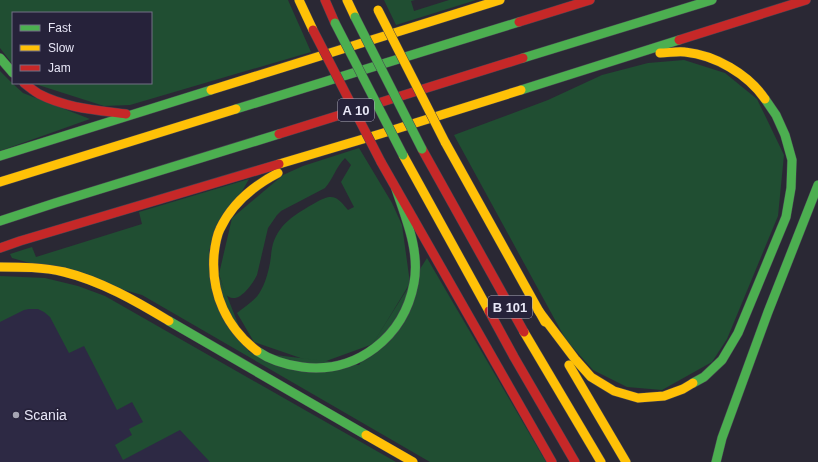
<svg xmlns="http://www.w3.org/2000/svg" width="818" height="462" font-family="Helvetica,sans-serif">
	<style>
		.built { fill: #2d2944 }
		.green { fill: #204e32 }
		.lines { fill: none; stroke-linecap: round; stroke-linejoin: round }
		.fast-casing { stroke: #464450; stroke-width: 10 }
		.slow-casing { stroke: #464450; stroke-width: 10 }
		.jam-casing { stroke: #464450; stroke-width: 10 }
		.fast { stroke: #4caf50; stroke-width: 9 }
		.slow { stroke: #ffc107; stroke-width: 9 }
		.jam { stroke: #c62828; stroke-width: 9 }
		.fast-bridge-casing { stroke: #464450; stroke-width: 10; stroke-linecap: butt }
		.slow-bridge-casing { stroke: #464450; stroke-width: 10; stroke-linecap: butt }
		.jam-bridge-casing { stroke: #464450; stroke-width: 10; stroke-linecap: butt }
		.fast-bridge { stroke: #4caf50; stroke-width: 9 }
		.slow-bridge { stroke: #ffc107; stroke-width: 9 }
		.jam-bridge { stroke: #c62828; stroke-width: 9 }
		.poi-dot { fill: #a5a4b2; stroke: #26223a; stroke-width: 1.5 }
		.labels { text-anchor: middle; dominant-baseline: central; stroke-width: 3.5; stroke-linejoin: round; paint-order: stroke }
		.shield { fill: #26223a; stroke: #adabbe; stroke-width: 1 }
		.shield-label { font-size: 13px; font-weight: bold; fill: #e7e6f6 }
		.poi-label { font-size: 14px; fill: #e7e6f6; stroke: #26223a; text-anchor: start }
	</style>
	<rect width="100%" height="100%" fill="#2a2834"/>
	<!-- built -->
	<polygon class="built" points="41,288 251,462 0,462 0,301"/>
	<!-- green -->
	<g class="green">
		<polygon points="0,0 288,0 311,52 130,105 104,106 32,83 151,83 151,13 13,13 13,65 0,48"/>
		<polygon points="384,0 415,0 411,1 414,11 449,0 476,0 396,25"/>
		<polygon points="684,60 725,73 757,99 784,155 778,216 727,339 712,362 662,390 627,387 593,370 566,340 454,135 548,100 602,75 648,63"/>
		<polygon points="0,71 11,82 23,93 90,119 0,151"/>
		<path d="M359 148 392 203 402 225 410 283 373 344 318 364 254 342 237 313C244 307 255 301 260 292 265 284 268 273 270 263 271 258 271 253 272 248 277 224 296 214 315 203 333 193 336 196 348 210L354 207 341 182 351 165 345 158C336 167 333 179 325 188L281 211 277 215 268 228 257 275C253 283 242 299 233 298 230 298 228 296 226 295L219 274 232 218 283 175 303 166Z"/>
		<polygon points="249,179 209,250 249,352 359,365 427,258 546,462 430,462 142,295 12,258 10,254 32,247 36,257 142,224 139,212"/>
		<polygon points="0,276 45,278 78,286 105,296 396,462 210,462 180,430 123,460 115,445 132,435 129,429 143,422 132,402 117,410 84,346 69,353 50,317 44,312 38,309 29,309 24,310 0,322"/>
	</g>
	<g class="lines">
		<defs>
			<g id="fast">
				<polyline points="0,58 13,73"/>
				<polyline points="523,58 712,0"/>
				<polyline points="521,90 679,40"/>
				<polyline points="236,109 519,22"/>
				<polyline points="0,156 211,90"/>
				<polyline points="0,221 55,203 279,134"/>
				<polyline points="169,321 366,435"/>
				<path d="M257 351C270 360 287 365 302 367 357 374 404 337 414 283 420 251 406 219 396 189"/>
				<polyline points="693,383 704,377 722,360 738,333 786,217 791,188 792,160 785,135 776,115 765,99"/>
				<polyline points="716,462 722,438 768,312 818,185"/>
			</g>
			<g id="slow">
				<polyline points="299,0 313,30"/>
				<polyline points="347,0 355,17"/>
				<path d="M660 53C668 53 677 51 685 52 715 55 748 74 765 99"/>
				<polyline points="211,90 500,0"/>
				<polyline points="445,142 545,322"/>
				<polyline points="403,155 489,311"/>
				<polyline points="279,164 380,134 521,90"/>
				<polyline points="0,182 236,109"/>
				<path d="M0 267C21 267 43 267 64 272 101 281 136 301 169 321"/>
				<polyline points="538,310 575,359 591,377 614,391 638,398 664,396 683,389 693,383"/>
				<polyline points="524,332 601,462"/>
				<path d="M257 351C227 328 211 294 214 255 215 246 216 237 220 229 232 203 253 186 278 173"/>
				<polyline points="569,365 626,462"/>
				<polyline points="366,435 413,462"/>
			</g>
			<g id="jam">
				<polyline points="325,0 335,23"/>
				<polyline points="519,22 590,0"/>
				<polyline points="679,40 806,0"/>
				<path d="M24 83C29 87 34 91 39 94 66 108 96 110 126 114"/>
				<polyline points="279,134 523,58"/>
				<polyline points="422,149 524,332"/>
				<polyline points="381,162 552,462"/>
				<polyline points="0,248 20,241 279,164"/>
				<polyline points="489,311 514,357 575,462"/>
			</g>
		</defs>
		<!-- fast casing -->
		<use href="#fast" class="fast-casing"/>
		<!-- slow casing -->
		<use href="#slow" class="slow-casing"/>
		<!-- jam casing -->
		<use href="#jam" class="jam-casing"/>
		<!-- fast -->
		<use href="#fast" class="fast"/>
		<!-- slow -->
		<use href="#slow" class="slow"/>
		<!-- jam -->
		<use href="#jam" class="jam"/>
		<defs>
			<g id="fast-bridge">
				<polyline points="355,17 422,149"/>
				<polyline points="335,23 403,155"/>
			</g>
			<polyline id="slow-bridge" points="378,10 445,142"/>
			<polyline id="jam-bridge" points="313,30 381,162"/>
		</defs>
		<!-- fast-bridge casing -->
		<use href="#fast-bridge" class="fast-bridge-casing"/>
		<!-- slow-bridge casing -->
		<use href="#slow-bridge" class="slow-bridge-casing"/>
		<!-- jam-bridge casing -->
		<use href="#jam-bridge" class="jam-bridge-casing"/>
		<!-- fast-bridge -->
		<use href="#fast-bridge" class="fast-bridge"/>
		<!-- slow-bridge -->
		<use href="#slow-bridge" class="slow-bridge"/>
		<!-- jam-bridge -->
		<use href="#jam-bridge" class="jam-bridge"/>
	</g>
	<!-- markers -->
	<circle class="poi-dot" cx="16" cy="415" r="4"/>
	<g class="labels">
		<!-- shield labels -->
		<g class="shield">
			<rect x="338" y="99" width="36" height="22" rx="3"/>
			<rect x="488" y="296" width="44" height="22" rx="3"/>
		</g>
		<g class="shield-label">
			<text x="356" y="110">A 10</text>
			<text x="510" y="307">B 101</text>
		</g>
		<!-- poi labels -->
		<g class="poi-label">
			<text x="24" y="415">Scania</text>
		</g>
	</g>
	<!-- legend -->
	<rect x="12" y="12" width="140" height="72" fill="#26223a" stroke="#737085"/>
	<rect x="20" y="25" width="20" height="6" fill="#4caf50" stroke="#737085"/>
	<text x="48" y="32" font-size="12" fill="#e7e6f6">Fast</text>
	<rect x="20" y="45" width="20" height="6" fill="#ffc107" stroke="#737085"/>
	<text x="48" y="52" font-size="12" fill="#e7e6f6">Slow</text>
	<rect x="20" y="65" width="20" height="6" fill="#c62828" stroke="#737085"/>
	<text x="48" y="72" font-size="12" fill="#e7e6f6">Jam</text>
</svg>
